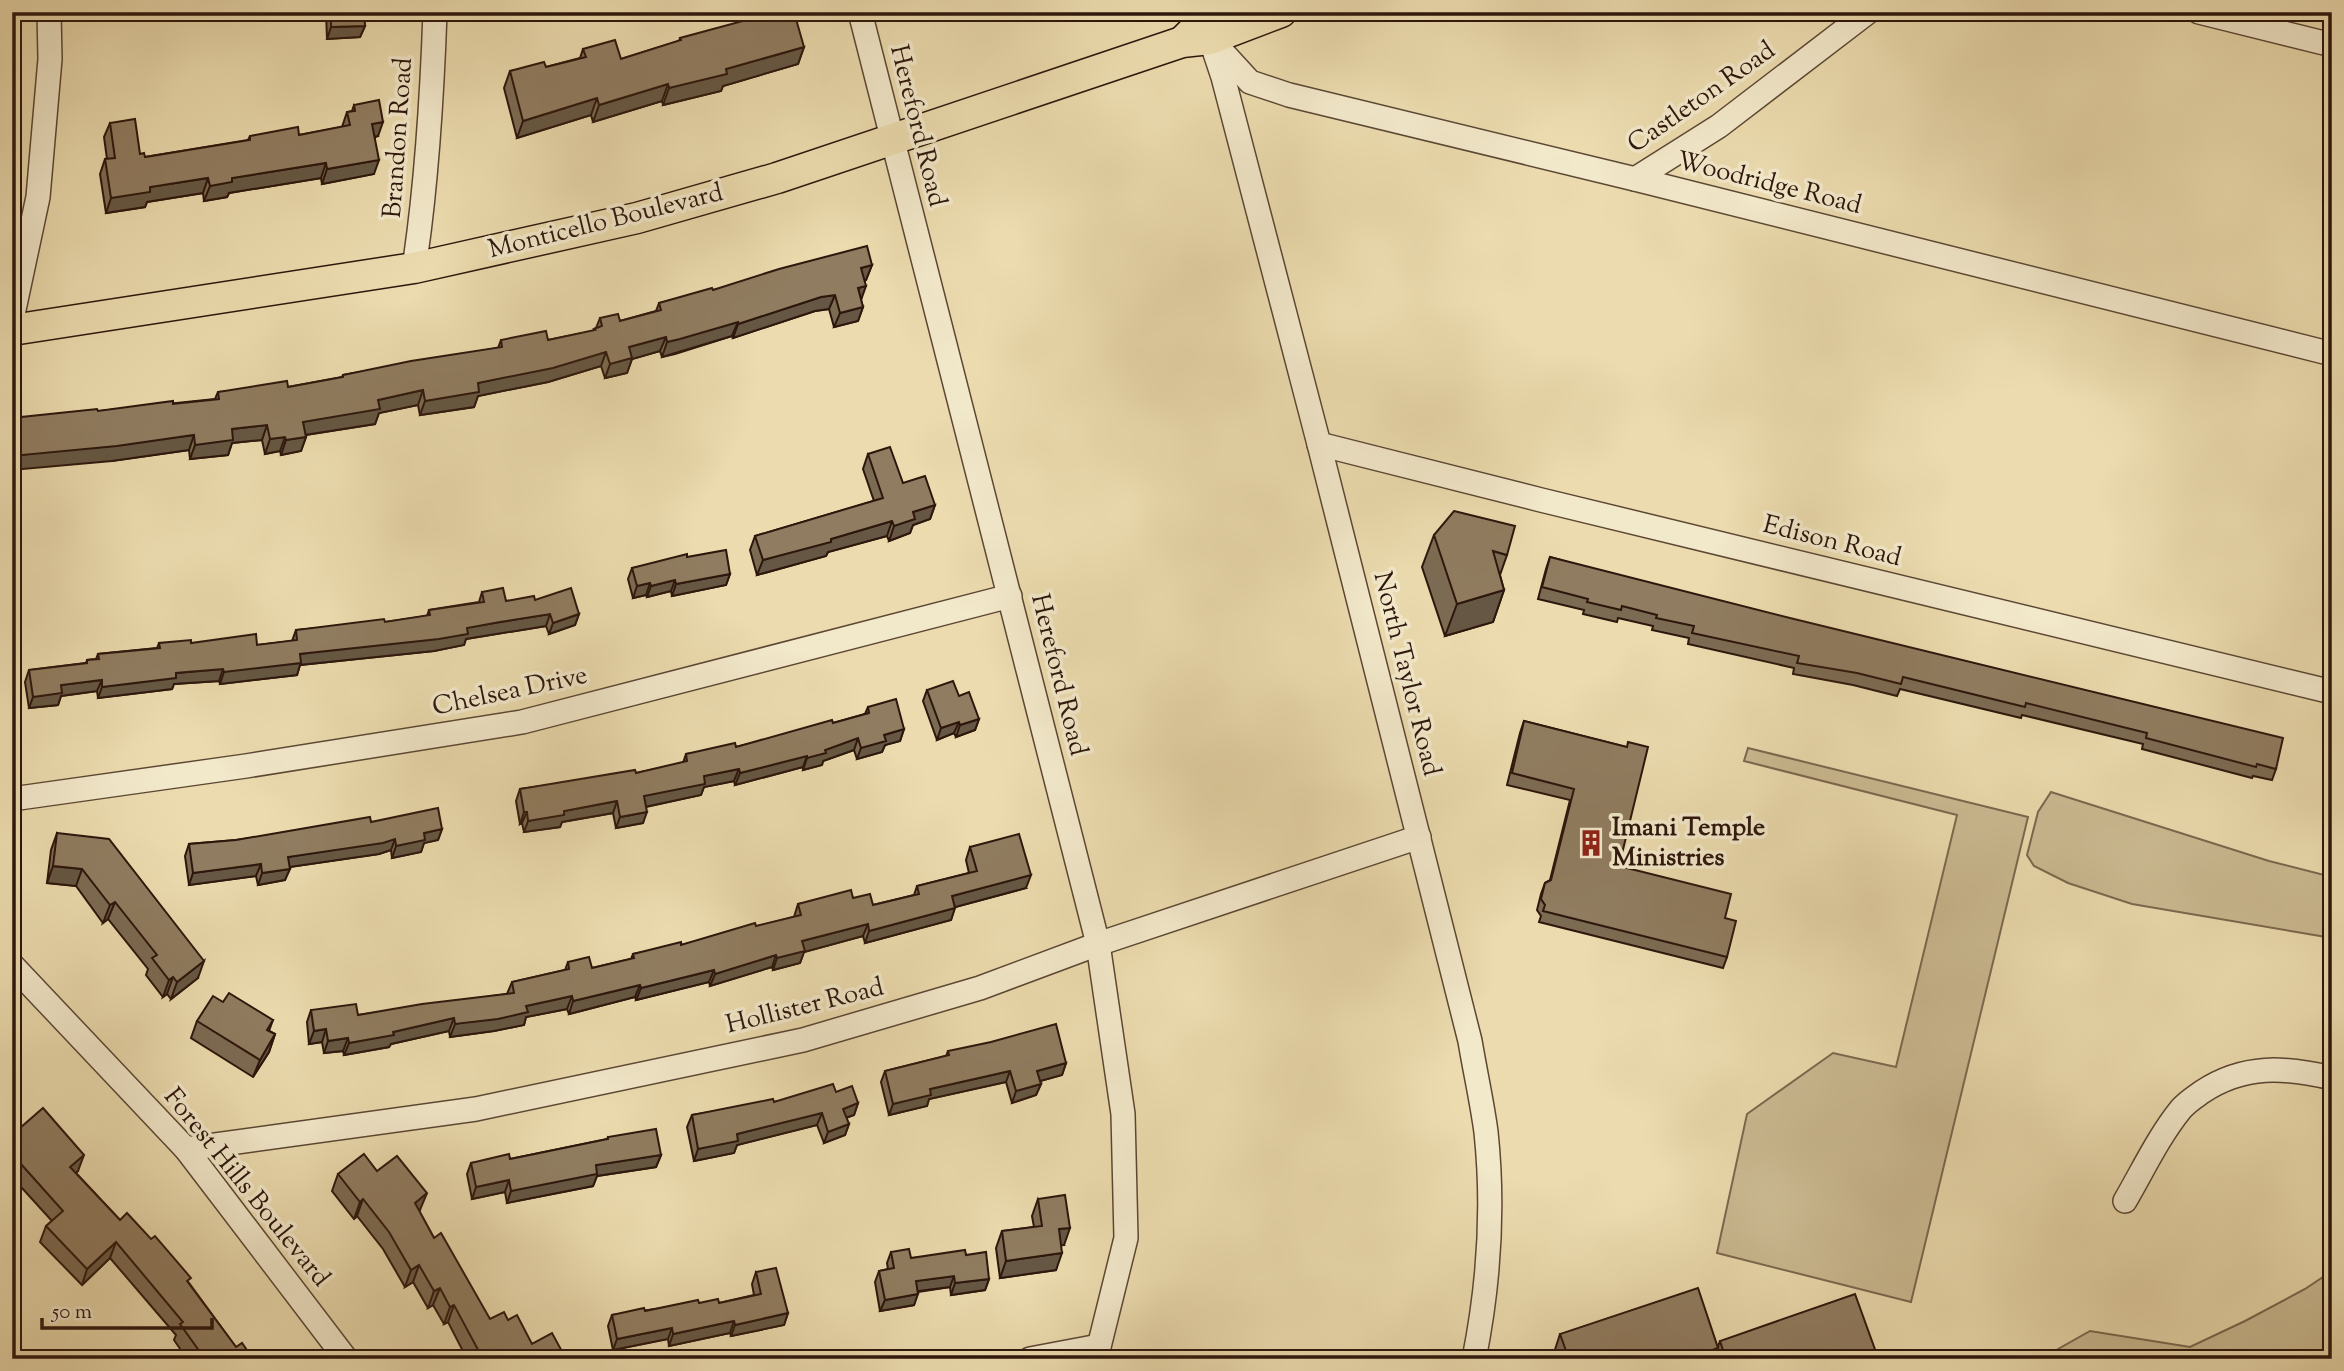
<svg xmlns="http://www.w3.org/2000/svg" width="2344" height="1371" font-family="'Sorts Mill Goudy',serif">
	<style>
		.green { fill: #cbba92; stroke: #7c684f; stroke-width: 2 }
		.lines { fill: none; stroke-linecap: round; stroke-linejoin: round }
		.minor-casing { stroke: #5c4734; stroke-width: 26 }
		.major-casing { stroke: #2d160c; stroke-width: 33 }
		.minor { stroke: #f2e8ca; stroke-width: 23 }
		.major { stroke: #ebdbae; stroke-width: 30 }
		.wall { fill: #7c6b53; stroke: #2d160c; stroke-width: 2 }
		.shaded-wall { fill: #655743; stroke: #2d160c; stroke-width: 2 }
		.building { fill: #907c60; stroke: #2d160c; stroke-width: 2 }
		.labels { text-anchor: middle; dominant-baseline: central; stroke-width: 7; stroke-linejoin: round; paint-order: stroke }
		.street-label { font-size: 26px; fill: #2d160c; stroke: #f2e8ca }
		.poi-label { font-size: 26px; font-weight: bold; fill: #2d160c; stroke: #f2e8ca; text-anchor: start }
	</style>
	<rect width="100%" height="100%" fill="#ebdbae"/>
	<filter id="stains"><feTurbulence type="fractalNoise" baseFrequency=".00286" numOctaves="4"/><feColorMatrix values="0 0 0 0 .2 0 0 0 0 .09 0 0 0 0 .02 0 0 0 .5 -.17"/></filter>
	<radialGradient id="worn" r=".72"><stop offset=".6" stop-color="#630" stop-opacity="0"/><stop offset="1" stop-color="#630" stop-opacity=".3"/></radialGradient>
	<!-- green -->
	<g class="green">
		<polygon points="1748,748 2028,817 1911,1302 1717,1253 1747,1114 1833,1053 1896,1067 1957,815 1744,761"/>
		<polygon points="2051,792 2269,861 2332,877 2332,938 2132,904 2068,883 2034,866 2027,855 2038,812"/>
		<polygon points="2332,1271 2332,1359 2044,1357 2090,1331 2190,1347 2245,1321 2305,1289"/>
	</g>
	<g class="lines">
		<defs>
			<g id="minor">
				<polyline points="860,12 1098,944 1123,1114 1126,1238 1096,1359"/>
				<polyline points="2199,12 2332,45"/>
				<path d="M1205 23 1223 77 1319 444 1470 1041C1475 1071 1482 1102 1486 1132 1494 1208 1489 1284 1474 1359"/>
				<polyline points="1217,46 1250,82 1289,95 1635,179 2332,354"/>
				<polyline points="1635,179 1719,126 1868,12"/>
				<path d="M414 268C427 183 432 98 435 12"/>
				<polyline points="12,319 38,197 50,59 49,12"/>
				<polyline points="1319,444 1541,500 2332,692"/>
				<polyline points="12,799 246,766 522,722 1010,596"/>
				<polyline points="12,965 186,1149 346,1359"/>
				<polyline points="186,1149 476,1109 803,1040 980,988 1098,944 1419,837"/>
				<path d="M2125 1201C2143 1170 2159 1136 2181 1109 2187 1102 2195 1097 2202 1092 2244 1064 2285 1067 2332 1078"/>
				<polyline points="1030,1359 1099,1346"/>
			</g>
			<g id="major">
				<polyline points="1182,42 1212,12"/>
				<polyline points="12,330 414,268 637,218 777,178 1182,42 1210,39 1281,12"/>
			</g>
		</defs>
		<!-- minor casing -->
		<use href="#minor" class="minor-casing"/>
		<!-- major casing -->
		<use href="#major" class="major-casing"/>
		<!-- minor -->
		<use href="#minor" class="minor"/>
		<!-- major -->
		<use href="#major" class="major"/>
	</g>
	<!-- wall -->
	<g class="wall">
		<polygon points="326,12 364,12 365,26 360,37 327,39"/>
		<polygon points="916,12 957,12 937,19 935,13 918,19"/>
		<polygon points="680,38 804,47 798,64 723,86 721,91 663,105 662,101 593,122 591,115 517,138 504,88 510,71 546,67 580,58 583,49 621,59 679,41"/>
		<polygon points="354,105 378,136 375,137 374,174 322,184 321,178 229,193 227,197 204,201 203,193 147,202 145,207 106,213 100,174 105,159 107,159 104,137 110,123 140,154 145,157 248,140 250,136 299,135 342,127 347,112 352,111"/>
		<polygon points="872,265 866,280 865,280 861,300 863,307 858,321 834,327 829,309 815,311 733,338 732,336 675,354 662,357 660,351 632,359 627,373 605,378 601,366 548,382 478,396 474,407 420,415 418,405 379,413 375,424 306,435 306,437 301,451 281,455 280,451 265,454 262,440 232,443 228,455 190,459 189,450 112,461 98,411 215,399 218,392 288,387 342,377 343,375 498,348 501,340 548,340 593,331 594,329 596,328 600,318 620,321 656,311 659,303 713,290"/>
		<polygon points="868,454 903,483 935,505 930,519 913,525 910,533 889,541 887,536 828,552 826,556 757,575 750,550 755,536 874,501 863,469"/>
		<polygon points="1434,535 1507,555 1500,575 1504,590 1493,622 1445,636 1422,567"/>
		<polygon points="687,557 730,574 726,585 672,596 671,591 647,597 646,595 633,598 628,579 632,568"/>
		<polygon points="1550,557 2276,769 2272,780 2253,776 2252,778 2142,749 2143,744 2022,715 2021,718 1900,689 1897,696 1853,685 1793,674 1794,668 1688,644 1689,638 1652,630 1653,626 1618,618 1617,622 1583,614 1584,610 1538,599 1546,569"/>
		<polygon points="482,592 506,601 535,600 579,614 575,625 549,634 546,626 466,639 464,645 434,651 300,665 297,675 220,684 219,681 174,684 172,689 98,698 97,691 61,696 58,705 29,708 25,682 29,670 86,663 87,660 96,659 98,654 157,648 159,643 191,643 257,645 292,641 296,630 385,622 427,616 429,610 479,602"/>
		<polygon points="927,690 979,719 975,730 956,737 954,733 937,740 923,701"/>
		<polygon points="868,707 904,729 900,741 885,745 882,752 857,759 854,750 823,761 822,765 803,770 803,767 735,785 734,781 704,787 701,795 646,807 643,823 616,828 613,813 562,822 560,827 524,832 522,823 520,824 516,801 520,789 636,773 683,763 686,754 736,747 833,723 865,714"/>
		<polygon points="1524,721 1626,747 1619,866 1725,918 1727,957 1723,968 1539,922 1541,916 1537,910 1541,894 1545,883 1550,880 1570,800 1507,785 1520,733"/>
		<polygon points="371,822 442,829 438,840 424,843 421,852 392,858 391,850 379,854 289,867 285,880 258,885 256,876 189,885 185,856 189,844 236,840"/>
		<polygon points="57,833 198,978 171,999 167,994 163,997 146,975 148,969 108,919 103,923 76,886 47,883 51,850"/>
		<polygon points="970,847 1026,888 955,907 951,920 865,943 863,936 804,952 800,963 773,970 772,967 710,986 709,982 636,1000 635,997 569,1014 567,1009 526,1017 524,1025 494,1031 450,1037 449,1031 391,1044 389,1047 344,1055 343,1051 324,1053 322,1042 309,1044 307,1022 311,1010 358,1015 507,994 512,982 565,970 568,962 592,968 631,959 633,954 681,945 794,917 798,904 853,898 873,905 914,895 917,886 969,873 966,860"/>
		<polygon points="273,1020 269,1031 275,1034 269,1052 253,1077 191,1038 197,1021"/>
		<polygon points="948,1051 1066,1063 1062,1075 1040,1081 1041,1084 1036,1095 1012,1103 1006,1082 929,1099 927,1106 889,1115 881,1082 885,1071 946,1056"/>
		<polygon points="836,1092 858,1103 854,1115 846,1118 849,1124 845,1135 824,1143 817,1125 737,1145 734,1153 694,1161 687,1127 692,1115"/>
		<polygon points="12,1135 78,1171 76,1173 120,1220 189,1283 236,1347 253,1359 187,1359 174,1340 176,1335 110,1258 82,1285 40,1242 46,1226 52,1221 12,1177"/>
		<polygon points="608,1137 661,1155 656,1167 597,1176 593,1186 507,1203 505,1192 472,1199 467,1174 471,1163 510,1159 607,1139"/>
		<polygon points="377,1171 420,1210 419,1211 434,1238 490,1319 508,1320 532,1344 563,1359 467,1359 448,1322 444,1324 433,1305 428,1308 413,1282 405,1287 383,1249 357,1216 354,1219 332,1191 338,1174"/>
		<polygon points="1038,1199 1064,1245 1061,1245 1056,1270 1000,1278 996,1248 1002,1231 1034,1227 1032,1216"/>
		<polygon points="891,1252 911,1258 966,1255 989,1279 985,1290 951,1295 950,1287 918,1292 914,1305 880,1311 875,1282 879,1271 888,1269 887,1263"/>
		<polygon points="756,1272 788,1313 784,1325 731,1336 730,1333 669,1346 668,1339 613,1350 608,1326 612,1315 699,1303 719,1303 754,1295 752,1284"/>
		<polygon points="1560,1334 1718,1346 1720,1341 1877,1355 1875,1359 1552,1359"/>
	</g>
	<!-- shaded-wall -->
	<g class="shaded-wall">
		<polygon points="921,12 935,12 918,19"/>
		<polygon points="939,12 957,12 937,19"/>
		<polygon points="365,26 360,37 327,39 331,27"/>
		<polygon points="804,47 798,64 723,86 721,91 663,105 669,88 726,69"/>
		<polygon points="668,84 662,101 593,122 599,105"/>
		<polygon points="597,98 591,115 517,138 523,121"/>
		<polygon points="383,122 378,136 367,138 372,124"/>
		<polygon points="379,160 374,174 322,184 327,169"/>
		<polygon points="326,163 321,178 229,193 227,197 204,201 210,186 232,178"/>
		<polygon points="208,178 203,193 147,202 145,207 106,213 111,198 150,187"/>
		<polygon points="872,265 866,280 856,282 861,268"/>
		<polygon points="866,286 861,300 858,288"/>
		<polygon points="835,295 829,309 815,311 733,338 738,324 821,297"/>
		<polygon points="863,307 858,321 834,327 840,313"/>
		<polygon points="738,322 732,336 662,357 667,342"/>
		<polygon points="666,337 660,351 632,359 627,373 605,378 610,364 629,347"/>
		<polygon points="606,352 601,366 548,382 478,396 474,407 420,415 425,401 478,383"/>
		<polygon points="423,390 418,405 379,413 375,424 298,436 303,422 378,400"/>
		<polygon points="267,425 262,440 232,443 228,455 190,459 195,445 232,429"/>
		<polygon points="194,435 189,450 112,461 12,470 12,456"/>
		<polygon points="285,437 280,451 265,454 270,439"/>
		<polygon points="306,437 301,451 281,455 286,440"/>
		<polygon points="935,505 930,519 913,525 910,533 889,541 894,526 913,512"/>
		<polygon points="892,521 887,536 828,552 826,556 757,575 763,560 831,539"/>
		<polygon points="730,574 726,585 672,596 676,584"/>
		<polygon points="675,580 671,591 647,597 651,586"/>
		<polygon points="650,583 646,595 633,598 637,586"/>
		<polygon points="1504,590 1493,622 1445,636 1457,604"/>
		<polygon points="550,614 546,626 466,639 464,645 434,651 300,665 297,675 220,684 224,672 300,654"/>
		<polygon points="579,614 575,625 549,634 553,623"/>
		<polygon points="223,669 219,681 174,684 172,689 98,698 102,687 176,673"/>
		<polygon points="102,680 97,691 61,696 58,705 29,708 33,697 61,685"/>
		<polygon points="979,719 975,730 956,737 960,725"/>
		<polygon points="959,722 954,733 937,740 941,728"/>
		<polygon points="904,729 900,741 885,745 882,752 857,759 861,748 884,735"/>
		<polygon points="858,738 854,750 823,761 822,765 803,770 807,758 825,750"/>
		<polygon points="807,756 803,767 735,785 740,773"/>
		<polygon points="739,769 734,781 704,787 701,795 640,808 644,796 704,776"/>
		<polygon points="617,801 613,813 562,822 560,827 524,832 528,821 564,811"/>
		<polygon points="524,812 527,812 522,823 520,824"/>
		<polygon points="647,812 643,823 616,828 620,817"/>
		<polygon points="442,829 438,840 424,843 421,852 392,858 396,846 424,833"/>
		<polygon points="395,839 391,850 379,854 283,868 288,857"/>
		<polygon points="261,864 256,876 189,885 193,873"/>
		<polygon points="53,866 82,869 76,886 47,883"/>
		<polygon points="290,869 285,880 258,885 262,873"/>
		<polygon points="1031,875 1026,888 948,909 952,896"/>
		<polygon points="115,902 108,919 103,923 110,905"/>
		<polygon points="955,908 951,920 865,943 869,931"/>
		<polygon points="868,924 863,936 804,952 800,963 773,970 777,958 802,941"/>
		<polygon points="776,955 772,967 710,986 715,974"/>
		<polygon points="204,961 198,978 171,999 177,982"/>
		<polygon points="714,970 709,982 636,1000 641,988"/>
		<polygon points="173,977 167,994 163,997 169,980"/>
		<polygon points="640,985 635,997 569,1014 573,1001"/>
		<polygon points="572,996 567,1009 526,1017 524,1025 494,1031 450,1037 455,1024 526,1006"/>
		<polygon points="454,1018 449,1031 391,1044 389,1047 344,1055 349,1043 393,1032"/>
		<polygon points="326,1029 322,1042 309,1044 314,1031"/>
		<polygon points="275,1034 269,1052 253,1077 260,1060"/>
		<polygon points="348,1038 343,1051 324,1053 328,1041"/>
		<polygon points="1066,1063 1062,1075 1033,1083 1037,1071"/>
		<polygon points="1010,1071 1006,1082 929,1099 927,1106 889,1115 893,1104 930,1089"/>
		<polygon points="1041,1084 1036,1095 1012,1103 1016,1091"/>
		<polygon points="858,1103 854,1115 839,1120 843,1109"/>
		<polygon points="822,1113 817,1125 737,1145 734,1153 694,1161 698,1149 737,1134"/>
		<polygon points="849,1124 845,1135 824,1143 828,1132"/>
		<polygon points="84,1155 78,1171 64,1183 70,1167"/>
		<polygon points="661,1155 656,1167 597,1176 593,1186 507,1203 511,1191 596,1165"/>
		<polygon points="509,1180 505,1192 472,1199 476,1187"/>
		<polygon points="427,1193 420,1210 408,1220 415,1203"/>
		<polygon points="363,1199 357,1216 354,1219 360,1202"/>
		<polygon points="1070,1228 1064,1245 1053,1246 1059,1229"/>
		<polygon points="116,1242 110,1258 82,1285 87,1269"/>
		<polygon points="1062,1253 1056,1270 1000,1278 1006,1261"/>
		<polygon points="419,1265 413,1282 405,1287 411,1270"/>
		<polygon points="954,1276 950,1287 911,1292 916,1281"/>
		<polygon points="989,1279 985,1290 951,1295 955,1283"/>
		<polygon points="440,1288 433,1305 428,1308 434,1291"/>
		<polygon points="918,1294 914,1305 880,1311 885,1300"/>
		<polygon points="454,1305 448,1322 444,1324 450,1307"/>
		<polygon points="788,1313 784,1325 731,1336 735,1325"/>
		<polygon points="734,1321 730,1333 669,1346 673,1334"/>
		<polygon points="672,1328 668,1339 613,1350 617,1339"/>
		<polygon points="1718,1348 1714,1359 1687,1359"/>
	</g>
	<!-- building -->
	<g class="building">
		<polygon points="331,12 364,12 365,26 331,27"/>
		<polygon points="776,12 794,12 804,47 726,69 727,74 669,88 668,84 599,105 597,98 523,121 510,71 544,62 546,67 586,57 583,49 615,40 621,59 681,40 680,38"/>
		<polygon points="379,100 383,122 372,124 379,160 327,169 326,163 232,178 232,182 210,186 208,178 150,187 150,192 111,198 105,159 115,158 110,123 135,119 140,154 144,153 145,157 250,140 250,136 298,127 299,135 350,125 347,112 355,111 354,105"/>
		<polygon points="867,246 872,265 861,268 866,286 858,288 863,307 840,313 835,295 821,297 738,324 738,322 680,339 667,342 666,337 629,347 632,358 610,364 606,352 553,368 478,383 479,392 425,401 423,390 378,400 380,409 303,422 306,437 286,440 285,437 270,439 267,425 232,429 233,440 195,445 194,435 117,446 12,456 12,418 97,409 98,411 173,401 173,404 219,399 218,392 287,381 288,387 343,377 343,375 411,361 502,347 501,340 546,331 548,340 595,330 594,329 602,326 600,318 618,314 620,321 661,310 659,303 712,288 713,290 779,269"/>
		<polygon points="890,447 903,483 925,476 935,505 913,512 915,519 894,526 892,521 831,539 831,542 763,560 755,536 883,498 868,454"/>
		<polygon points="1454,511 1515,526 1507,555 1493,551 1504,590 1457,604 1434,535"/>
		<polygon points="726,550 730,574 676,584 675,580 651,586 650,583 637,586 632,568 687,554 687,557"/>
		<polygon points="1550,557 1794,619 2283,738 2276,769 2257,764 2256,767 2146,738 2147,733 2026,703 2025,707 1903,677 1901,684 1857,673 1797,663 1799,656 1692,633 1694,626 1656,618 1657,615 1622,606 1621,610 1587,602 1588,599 1542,587"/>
		<polygon points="503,588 506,601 534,596 535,600 571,588 579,614 553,623 550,614 500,622 467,628 468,634 439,639 300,654 301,663 224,672 223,669 176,673 176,678 102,687 102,680 61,685 62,693 33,697 29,670 87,663 87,660 99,659 98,654 160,648 159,643 191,640 191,643 256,634 257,645 297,640 296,630 384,619 385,622 430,615 429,610 484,602 482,592"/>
		<polygon points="953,681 959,696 969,692 979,719 960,725 959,722 941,728 927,690"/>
		<polygon points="896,699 904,729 884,735 886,741 861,748 858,738 825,750 826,753 807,758 807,756 740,773 739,769 704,776 705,784 644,796 647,812 620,817 617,801 564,811 564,815 528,821 527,812 524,812 520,789 635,770 636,773 687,761 686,754 735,743 736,747 832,720 833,723 869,713 868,707"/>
		<polygon points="1524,721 1627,747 1628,742 1648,747 1619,866 1731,894 1725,918 1736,921 1727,957 1543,911 1545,905 1541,899 1545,883 1551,880 1574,789 1512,773"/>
		<polygon points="438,808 442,829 424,833 425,840 396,846 395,839 383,843 288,857 290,869 262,873 261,864 193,873 189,844 236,840 370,817 371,822"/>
		<polygon points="57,833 109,839 204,961 177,982 173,977 169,980 152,958 157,955 115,902 110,905 82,869 53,866"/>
		<polygon points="1019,834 1031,875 952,896 955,908 869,931 868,924 802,941 805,951 777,958 776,955 715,974 714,970 641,988 640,985 573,1001 572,996 526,1006 528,1012 498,1019 455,1024 454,1018 393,1032 394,1035 349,1043 348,1038 328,1041 326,1029 314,1031 311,1010 356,1004 358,1015 422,1004 514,993 512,982 569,969 568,962 589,957 592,968 634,958 633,954 681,942 681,945 755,923 756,926 801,915 798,904 851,890 853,898 870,894 873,905 919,894 917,886 977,871 970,847"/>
		<polygon points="229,993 273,1020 267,1030 275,1034 260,1060 197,1021 213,996 223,1002"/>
		<polygon points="1056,1024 1066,1063 1037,1071 1041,1084 1016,1091 1010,1071 930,1089 931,1095 893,1104 885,1071 949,1055 948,1051 991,1042"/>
		<polygon points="833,1084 836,1092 852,1086 858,1103 843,1109 849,1124 828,1132 822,1113 737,1134 738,1141 698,1149 692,1115 773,1099 774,1102"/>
		<polygon points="43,1108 84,1155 70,1167 120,1220 127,1213 151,1239 155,1236 191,1278 187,1281 236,1347 242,1343 253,1359 205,1359 180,1324 183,1322 116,1242 87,1269 46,1226 63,1211 12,1154 12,1135"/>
		<polygon points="656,1129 661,1155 596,1165 597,1174 511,1191 509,1180 476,1187 471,1163 509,1154 510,1159 608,1139 608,1137"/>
		<polygon points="364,1154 377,1171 397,1156 427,1193 415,1203 434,1238 441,1233 490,1319 504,1312 508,1320 517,1315 532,1344 552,1333 564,1355 557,1359 483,1359 454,1305 450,1307 440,1288 434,1291 419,1265 411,1270 389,1232 363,1199 360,1202 338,1174"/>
		<polygon points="1065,1195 1070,1228 1059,1229 1062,1253 1006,1261 1002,1231 1042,1226 1038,1199"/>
		<polygon points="909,1249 911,1258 965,1250 966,1255 986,1252 989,1279 955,1283 954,1276 916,1281 918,1294 885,1300 879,1271 894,1268 891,1252"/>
		<polygon points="776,1268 788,1313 735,1325 734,1321 673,1334 672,1328 617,1339 612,1315 644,1308 645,1311 698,1300 699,1303 718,1299 719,1303 761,1294 756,1272"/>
		<polygon points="1698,1288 1718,1348 1687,1359 1569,1359 1560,1334"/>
		<polygon points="1855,1294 1877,1355 1867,1359 1726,1359 1720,1341"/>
	</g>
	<!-- icons -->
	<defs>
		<symbol id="building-bare" viewBox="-9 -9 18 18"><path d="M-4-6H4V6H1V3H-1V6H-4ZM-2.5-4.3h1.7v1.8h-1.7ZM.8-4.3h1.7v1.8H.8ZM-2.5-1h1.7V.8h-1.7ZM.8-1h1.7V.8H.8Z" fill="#8f2418" stroke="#f2e8ca" stroke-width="2.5" paint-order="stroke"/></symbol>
	</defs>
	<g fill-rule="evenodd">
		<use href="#building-bare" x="1572" y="824" width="38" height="38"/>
	</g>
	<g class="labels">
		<!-- street labels -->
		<g class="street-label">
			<text transform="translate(1702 98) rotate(-35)">Castleton Road</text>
			<text transform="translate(917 126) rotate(76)">Hereford Road</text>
			<text transform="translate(399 138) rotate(-86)">Brandon Road</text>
			<text transform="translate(1769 184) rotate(14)">Woodridge Road</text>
			<text transform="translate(606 222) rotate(-14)">Monticello Boulevard</text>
			<text transform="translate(1832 542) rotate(14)">Edison Road</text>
			<text transform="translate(1406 674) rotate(76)">North Taylor Road</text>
			<text transform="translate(1058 675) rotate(76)">Hereford Road</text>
			<text transform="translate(510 692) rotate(-12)">Chelsea Drive</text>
			<text transform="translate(805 1007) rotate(-14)">Hollister Road</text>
			<text transform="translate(246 1188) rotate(51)">Forest Hills Boulevard</text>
		</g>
		<!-- poi labels -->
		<g class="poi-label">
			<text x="1612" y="828">Imani Temple<tspan x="1612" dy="30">Ministries</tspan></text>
		</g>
	</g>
	<!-- margin -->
	<rect width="2344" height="1371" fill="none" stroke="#ebdbae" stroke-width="42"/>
	<rect x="14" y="14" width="2316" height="1343" fill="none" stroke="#2d160c" stroke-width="3.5"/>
	<rect x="21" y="21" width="2302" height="1329" fill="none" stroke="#2d160c" stroke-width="2"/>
	<!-- scale -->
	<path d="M42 1318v10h170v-10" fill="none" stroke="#2d160c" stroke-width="3.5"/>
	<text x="52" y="1318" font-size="21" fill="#2d160c" stroke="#f2e8ca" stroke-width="5" paint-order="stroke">50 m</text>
	<rect width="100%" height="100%" filter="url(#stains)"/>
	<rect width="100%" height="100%" fill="url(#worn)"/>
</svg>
